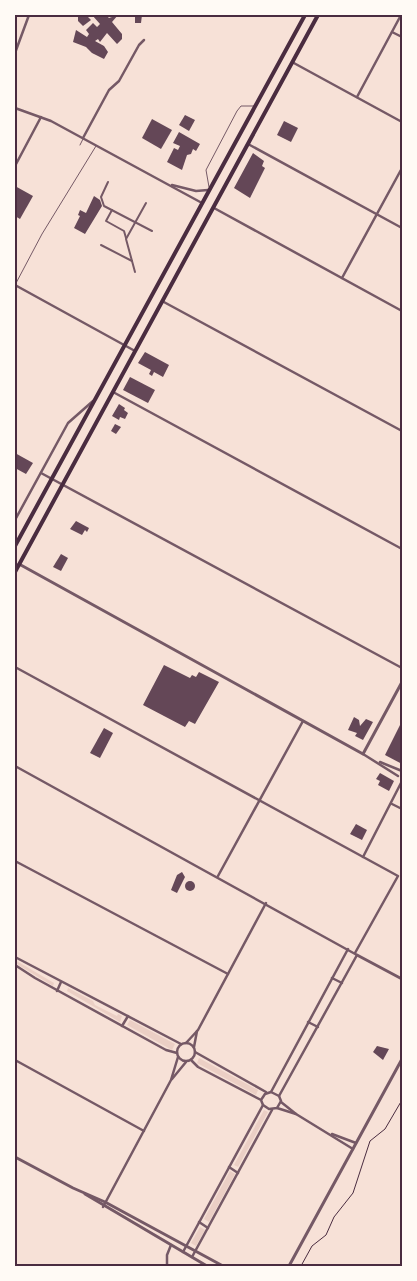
<svg xmlns="http://www.w3.org/2000/svg" width="417" height="1281" font-family="Montserrat,sans-serif">
	<style>
		.green { fill: #ebcfc5 }
		.building { fill: #644757 }
		.lines { fill: none; stroke-linecap: round; stroke-linejoin: round }
		.path { stroke: #4a2c40; stroke-width: 1 }
		.service { stroke: #755966; stroke-width: 1 }
		.pedestrian { stroke: #755966; stroke-width: 2 }
		.minor { stroke: #755966; stroke-width: 2.5 }
		.tertiary { stroke: #755966; stroke-width: 3 }
		.primary { stroke: #4a2c40; stroke-width: 4 }
		.neatline { fill: none; stroke: #4a2c40; stroke-width: 2 }
	</style>
	<rect width="100%" height="100%" fill="#f7e1d7"/>
	<!-- green -->
	<g class="green">
		<polygon points="15,960 54,983 53,986 15,963"/>
		<polygon points="68,988 93,1001 95,1005 117,1016 118,1014 122,1016 120,1022 67,991"/>
		<polygon points="130,1020 175,1044 172,1050 127,1025"/>
		<polygon points="199,1058 258,1090 256,1095 197,1063"/>
		<polygon points="264,1110 268,1112 238,1167 234,1165"/>
		<polygon points="230,1171 235,1174 209,1222 204,1219"/>
		<polygon points="200,1227 205,1230 196,1246 191,1243"/>
	</g>
	<!-- building -->
	<g class="building">
		<polygon points="78,15 86,15 91,20 83,26 78,21"/>
		<polygon points="92,15 106,15 109,18 118,15 112,22 122,34 122,39 117,44 107,33 100,42 98,39 95,41 104,46 108,52 104,59 92,53 86,47 73,42 76,30 87,37 89,34 86,30 93,23 97,27 100,24"/>
		<polygon points="135,15 142,15 141,23 135,23"/>
		<polygon points="185,115 195,120 189,131 179,125"/>
		<polygon points="152,119 172,130 161,149 142,138"/>
		<polygon points="284,121 298,128 291,142 277,135"/>
		<polygon points="179,132 200,144 196,151 193,149 191,154 187,155 182,170 167,162 174,148 178,150 180,146 173,143"/>
		<polygon points="253,153 264,161 262,166 265,168 250,198 234,188"/>
		<polygon points="15,186 33,196 20,219 15,216"/>
		<polygon points="94,196 100,200 102,206 85,234 74,228 80,216 78,215 80,210 86,213"/>
		<polygon points="145,352 169,365 163,377 154,372 152,376 149,374 151,370 138,363"/>
		<polygon points="130,377 155,390 148,403 123,390"/>
		<polygon points="119,404 125,408 124,410 128,413 125,419 120,417 119,420 112,416"/>
		<polygon points="115,424 121,427 116,434 111,431"/>
		<polygon points="15,453 33,463 26,474 15,468"/>
		<polygon points="76,521 89,528 87,532 85,530 82,535 70,529"/>
		<polygon points="61,554 68,558 61,571 53,567"/>
		<polygon points="164,665 190,678 192,675 196,677 199,672 219,682 195,724 189,721 185,727 143,705"/>
		<polygon points="354,717 359,720 360,726 366,719 373,722 363,740 355,736 357,733 348,730"/>
		<polygon points="402,721 402,764 385,755"/>
		<polygon points="104,728 113,733 100,758 90,753"/>
		<polygon points="380,773 394,781 389,791 378,785 380,781 376,779"/>
		<polygon points="356,824 367,830 362,840 350,834"/>
		<polygon points="182,872 185,877 177,893 171,890 177,875"/>
		<circle cx="190" cy="886" r="5"/>
		<polygon points="377,1046 389,1049 383,1060 373,1052"/>
	</g>
	<g class="lines">
		<!-- path -->
		<polyline class="path" points="301,1266 312,1246 326,1235 334,1217 353,1193 370,1141 385,1129 402,1100"/>
		<!-- service -->
		<g class="service">
			<polyline points="80,145 83,139"/>
			<polyline points="209,187 206,170 237,111 241,106 254,106"/>
			<polyline points="15,285 42,234 96,146"/>
		</g>
		<!-- pedestrian -->
		<g class="pedestrian">
			<polyline points="108,182 101,197 104,206 152,231"/>
			<polyline points="112,210 106,221 124,231 126,238"/>
			<polyline points="101,245 132,261"/>
			<polyline points="135,272 126,239 146,203"/>
		</g>
		<!-- minor -->
		<g class="minor">
			<polyline points="392,32 402,37"/>
			<polyline points="15,53 29,15"/>
			<polyline points="292,62 402,122"/>
			<polyline points="357,97 401,15"/>
			<polyline points="15,108 51,121 202,203"/>
			<polyline points="83,138 109,90 119,81 139,45 144,40"/>
			<polyline points="248,144 402,228"/>
			<polyline points="15,166 41,117"/>
			<polyline points="172,185 196,191 208,190"/>
			<polyline points="214,208 402,311"/>
			<polyline points="342,278 402,168"/>
			<polyline points="15,285 135,351"/>
			<polyline points="162,301 402,431"/>
			<polyline points="113,392 402,549"/>
			<polyline points="41,473 402,668"/>
			<polyline points="15,520 68,423 93,401"/>
			<polyline points="15,667 398,876 355,953"/>
			<polyline points="363,754 398,776"/>
			<polyline points="380,762 402,771"/>
			<polyline points="15,766 357,955 279,1096"/>
			<polyline points="392,804 402,809"/>
			<polyline points="363,857 402,781"/>
			<polyline points="15,861 228,974"/>
			<polyline points="218,876 303,721"/>
			<polyline points="15,957 181,1044"/>
			<polyline points="15,965 35,978 166,1050 177,1053"/>
			<polyline points="332,978 342,983"/>
			<polyline points="57,991 61,982"/>
			<polyline points="308,1022 318,1027"/>
			<polyline points="122,1026 128,1016"/>
			<circle cx="186" cy="1052" r="9"/>
			<polyline points="186,1043 198,1030 266,903"/>
			<polyline points="194,1047 197,1031"/>
			<polyline points="195,1052 266,1092"/>
			<polyline points="15,1060 144,1131"/>
			<polyline points="191,1060 198,1067 261,1100 263,1105 269,1109 277,1108 281,1101 279,1096 271,1092 265,1094 261,1100"/>
			<polyline points="172,1079 186,1062"/>
			<polyline points="271,1092 348,949"/>
			<polyline points="281,1102 296,1114 353,1149"/>
			<polyline points="277,1108 296,1114"/>
			<polyline points="332,1134 356,1143"/>
			<polyline points="229,1167 238,1173"/>
			<polyline points="103,1207 171,1080 178,1057"/>
			<polyline points="199,1222 208,1228"/>
			<polyline points="183,1252 263,1105"/>
			<polyline points="192,1257 272,1110"/>
			<polyline points="167,1266 167,1255 171,1245"/>
		</g>
		<!-- tertiary -->
		<g class="tertiary">
			<polyline points="19,564 363,754 402,682"/>
			<polyline points="357,955 402,979"/>
			<polyline points="15,1157 73,1188 105,1202 223,1266"/>
			<polyline points="85,1194 207,1266"/>
			<polyline points="289,1266 402,1059"/>
		</g>
		<!-- primary -->
		<g class="primary">
			<polyline points="15,546 305,15"/>
			<polyline points="15,572 318,15"/>
		</g>
	</g>
	<!-- border -->
	<rect width="417" height="1281" fill="none" stroke="#fffaf5" stroke-width="32"/>
	<rect x="16" y="16" width="385" height="1249" class="neatline"/>
</svg>
